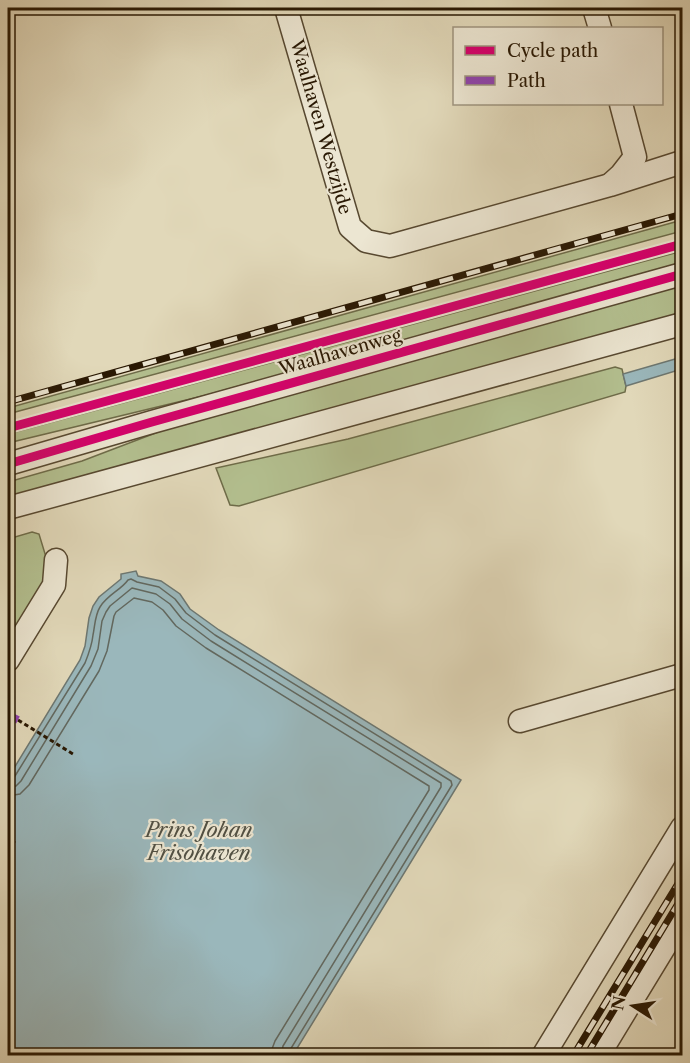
<svg xmlns="http://www.w3.org/2000/svg" width="690" height="1063" font-family="'Libre Caslon Text',serif">
	<style>
		.green { fill: #b3bf8f; stroke: #6e6c49; stroke-width: 1.5 }
		.water { fill: #9ab7bb; stroke: #6d7771; stroke-width: 1.5 }
		.lines { fill: none; stroke-linecap: round; stroke-linejoin: round }
		.shore { stroke: #62685f; stroke-width: 1.5 }
		.minor-casing { stroke: #574830; stroke-width: 25 }
		.path { stroke: #291803; stroke-width: 3; stroke-dasharray: 4.5 3; stroke-linecap: butt }
		.minor { stroke: #ece6d2; stroke-width: 22 }
		.rail-casing { stroke: #291803; stroke-width: 7 }
		.rail { stroke: #ece6d2; stroke-width: 4.5; stroke-dasharray: 14; stroke-linecap: butt }
		.quiet { stroke: #8e44ad; stroke-width: 8; stroke-dasharray: 15 8; stroke-linecap: butt }
		.cycleway-casing { stroke: #ece6d2; stroke-width: 13 }
		.cycleway { stroke: #d6006c; stroke-width: 9 }
		.labels { text-anchor: middle; dominant-baseline: central; stroke-width: 4.5; stroke-linejoin: round; paint-order: stroke }
		.street-label { font-size: 18px; fill: #291803; stroke: #ece6d2 }
		.water-label { font-size: 20px; font-style: italic; fill: #515043; stroke: #ece6d2 }
	</style>
	<rect width="100%" height="100%" fill="#e1d8b9"/>
	<filter id="stains"><feTurbulence type="fractalNoise" baseFrequency=".00333" numOctaves="4"/><feColorMatrix values="0 0 0 0 .2 0 0 0 0 .09 0 0 0 0 .02 0 0 0 .5 -.17"/></filter>
	<radialGradient id="worn" r=".72"><stop offset=".6" stop-color="#630" stop-opacity="0"/><stop offset="1" stop-color="#630" stop-opacity=".3"/></radialGradient>
	<!-- green -->
	<g class="green">
		<polygon points="682,220 682,231 8,414 8,408"/>
		<polygon points="682,251 682,263 207,395 8,443 8,434"/>
		<polygon points="682,285 682,313 8,499 8,482 82,461 166,429"/>
		<polygon points="615,367 622,369 626,386 625,392 239,506 230,505 216,468 348,439"/>
		<polygon points="32,532 39,534 46,557 44,581 8,644 8,539"/>
	</g>
	<!-- water -->
	<g class="water">
		<polygon points="682,357 682,369 626,386 623,374"/>
		<polygon points="136,571 138,576 161,581 180,594 190,609 219,630 461,780 293,1055 8,1055 8,778 80,660 85,646 89,618 93,606 99,597 121,579 121,574"/>
	</g>
	<g class="lines">
		<!-- shore -->
		<g class="shore">
			<path d="M8 780 12 779 15 776 85 663C89 653 92 645 93 635 95 625 95 615 100 607 107 595 121 590 128 580L131 579 137 582 159 587 175 599 186 613 215 635 451 781 452 785 290 1050 289 1056"/>
			<polyline points="8,787 16,786 21,781 91,666 98,649 102,621 106,612 110,606 132,588 156,594 170,604 182,619 211,641 441,783 441,787 283,1046 281,1056"/>
			<polyline points="8,796 20,794 29,785 99,671 107,651 114,616 116,612 134,598 152,602 163,610 176,626 206,648 429,786 429,790 275,1041 272,1049 272,1056"/>
		</g>
		<defs>
			<g id="minor">
				<polyline points="286,8 350,227 366,241 390,246 610,185 682,162"/>
				<polyline points="594,8 600,28"/>
				<polyline points="611,184 621,175 635,157 621,104"/>
				<polyline points="8,464 152,422 682,274"/>
				<polyline points="8,508 682,324"/>
				<polyline points="8,660 54,585 56,560"/>
				<polyline points="520,721 682,675"/>
				<polyline points="543,1056 682,828"/>
				<polyline points="598,1056 682,918"/>
			</g>
		</defs>
		<!-- minor casing -->
		<use href="#minor" class="minor-casing"/>
		<!-- path -->
		<g class="path">
			<polyline points="8,534 9,534"/>
			<polyline points="18,720 73,754"/>
			<polyline points="8,838 15,843"/>
		</g>
		<!-- minor -->
		<use href="#minor" class="minor"/>
		<defs>
			<g id="rail">
				<polyline points="8,402 682,214"/>
				<polyline points="573,1056 682,877"/>
				<polyline points="586,1056 682,897"/>
			</g>
		</defs>
		<!-- rail casing -->
		<use href="#rail" class="rail-casing"/>
		<!-- rail -->
		<use href="#rail" class="rail"/>
		<!-- quiet -->
		<polyline class="quiet" points="8,715 18,720"/>
		<defs>
			<g id="cycleway">
				<polyline points="8,428 682,244"/>
				<polyline points="8,464 152,422 682,274"/>
			</g>
		</defs>
		<!-- cycleway casing -->
		<use href="#cycleway" class="cycleway-casing"/>
		<!-- cycleway -->
		<use href="#cycleway" class="cycleway"/>
	</g>
	<g class="labels">
		<!-- street labels -->
		<g class="street-label">
			<text transform="translate(321 127) rotate(74)">Waalhaven Westzijde</text>
			<text transform="translate(340 352) rotate(-16)">Waalhavenweg</text>
		</g>
		<!-- water labels -->
		<g class="water-label">
			<text x="199" y="830">Prins Johan<tspan x="199" dy="23">Frisohaven</tspan></text>
		</g>
	</g>
	<!-- margin -->
	<rect width="690" height="1063" fill="none" stroke="#e1d8b9" stroke-width="30"/>
	<rect x="9" y="9" width="672" height="1045" fill="none" stroke="#291803" stroke-width="3"/>
	<rect x="15" y="15" width="660" height="1033" fill="none" stroke="#291803" stroke-width="1.5"/>
	<!-- legend -->
	<rect x="453" y="27" width="210" height="78" fill="#ece6d2" stroke="#9e947f" stroke-width="1.5"/>
	<rect x="465" y="46" width="30" height="9" fill="#d6006c" stroke="#9e947f" stroke-width="1.5"/>
	<text x="507" y="57" font-size="18" fill="#291803">Cycle path</text>
	<rect x="465" y="76" width="30" height="9" fill="#8e44ad" stroke="#9e947f" stroke-width="1.5"/>
	<text x="507" y="87" font-size="18" fill="#291803">Path</text>
	<!-- north arrow -->
	<g transform="translate(633 1006) rotate(282)" stroke="#ece6d2" stroke-width="4.5" paint-order="stroke">
	<path d="M0-4.5L10 22L0 15L-10 22Z" fill="#291803"/>
	<text y="-9" font-size="16" font-weight="bold" text-anchor="middle" fill="#291803">N</text>
	</g>
	<rect width="100%" height="100%" filter="url(#stains)"/>
	<rect width="100%" height="100%" fill="url(#worn)"/>
</svg>
